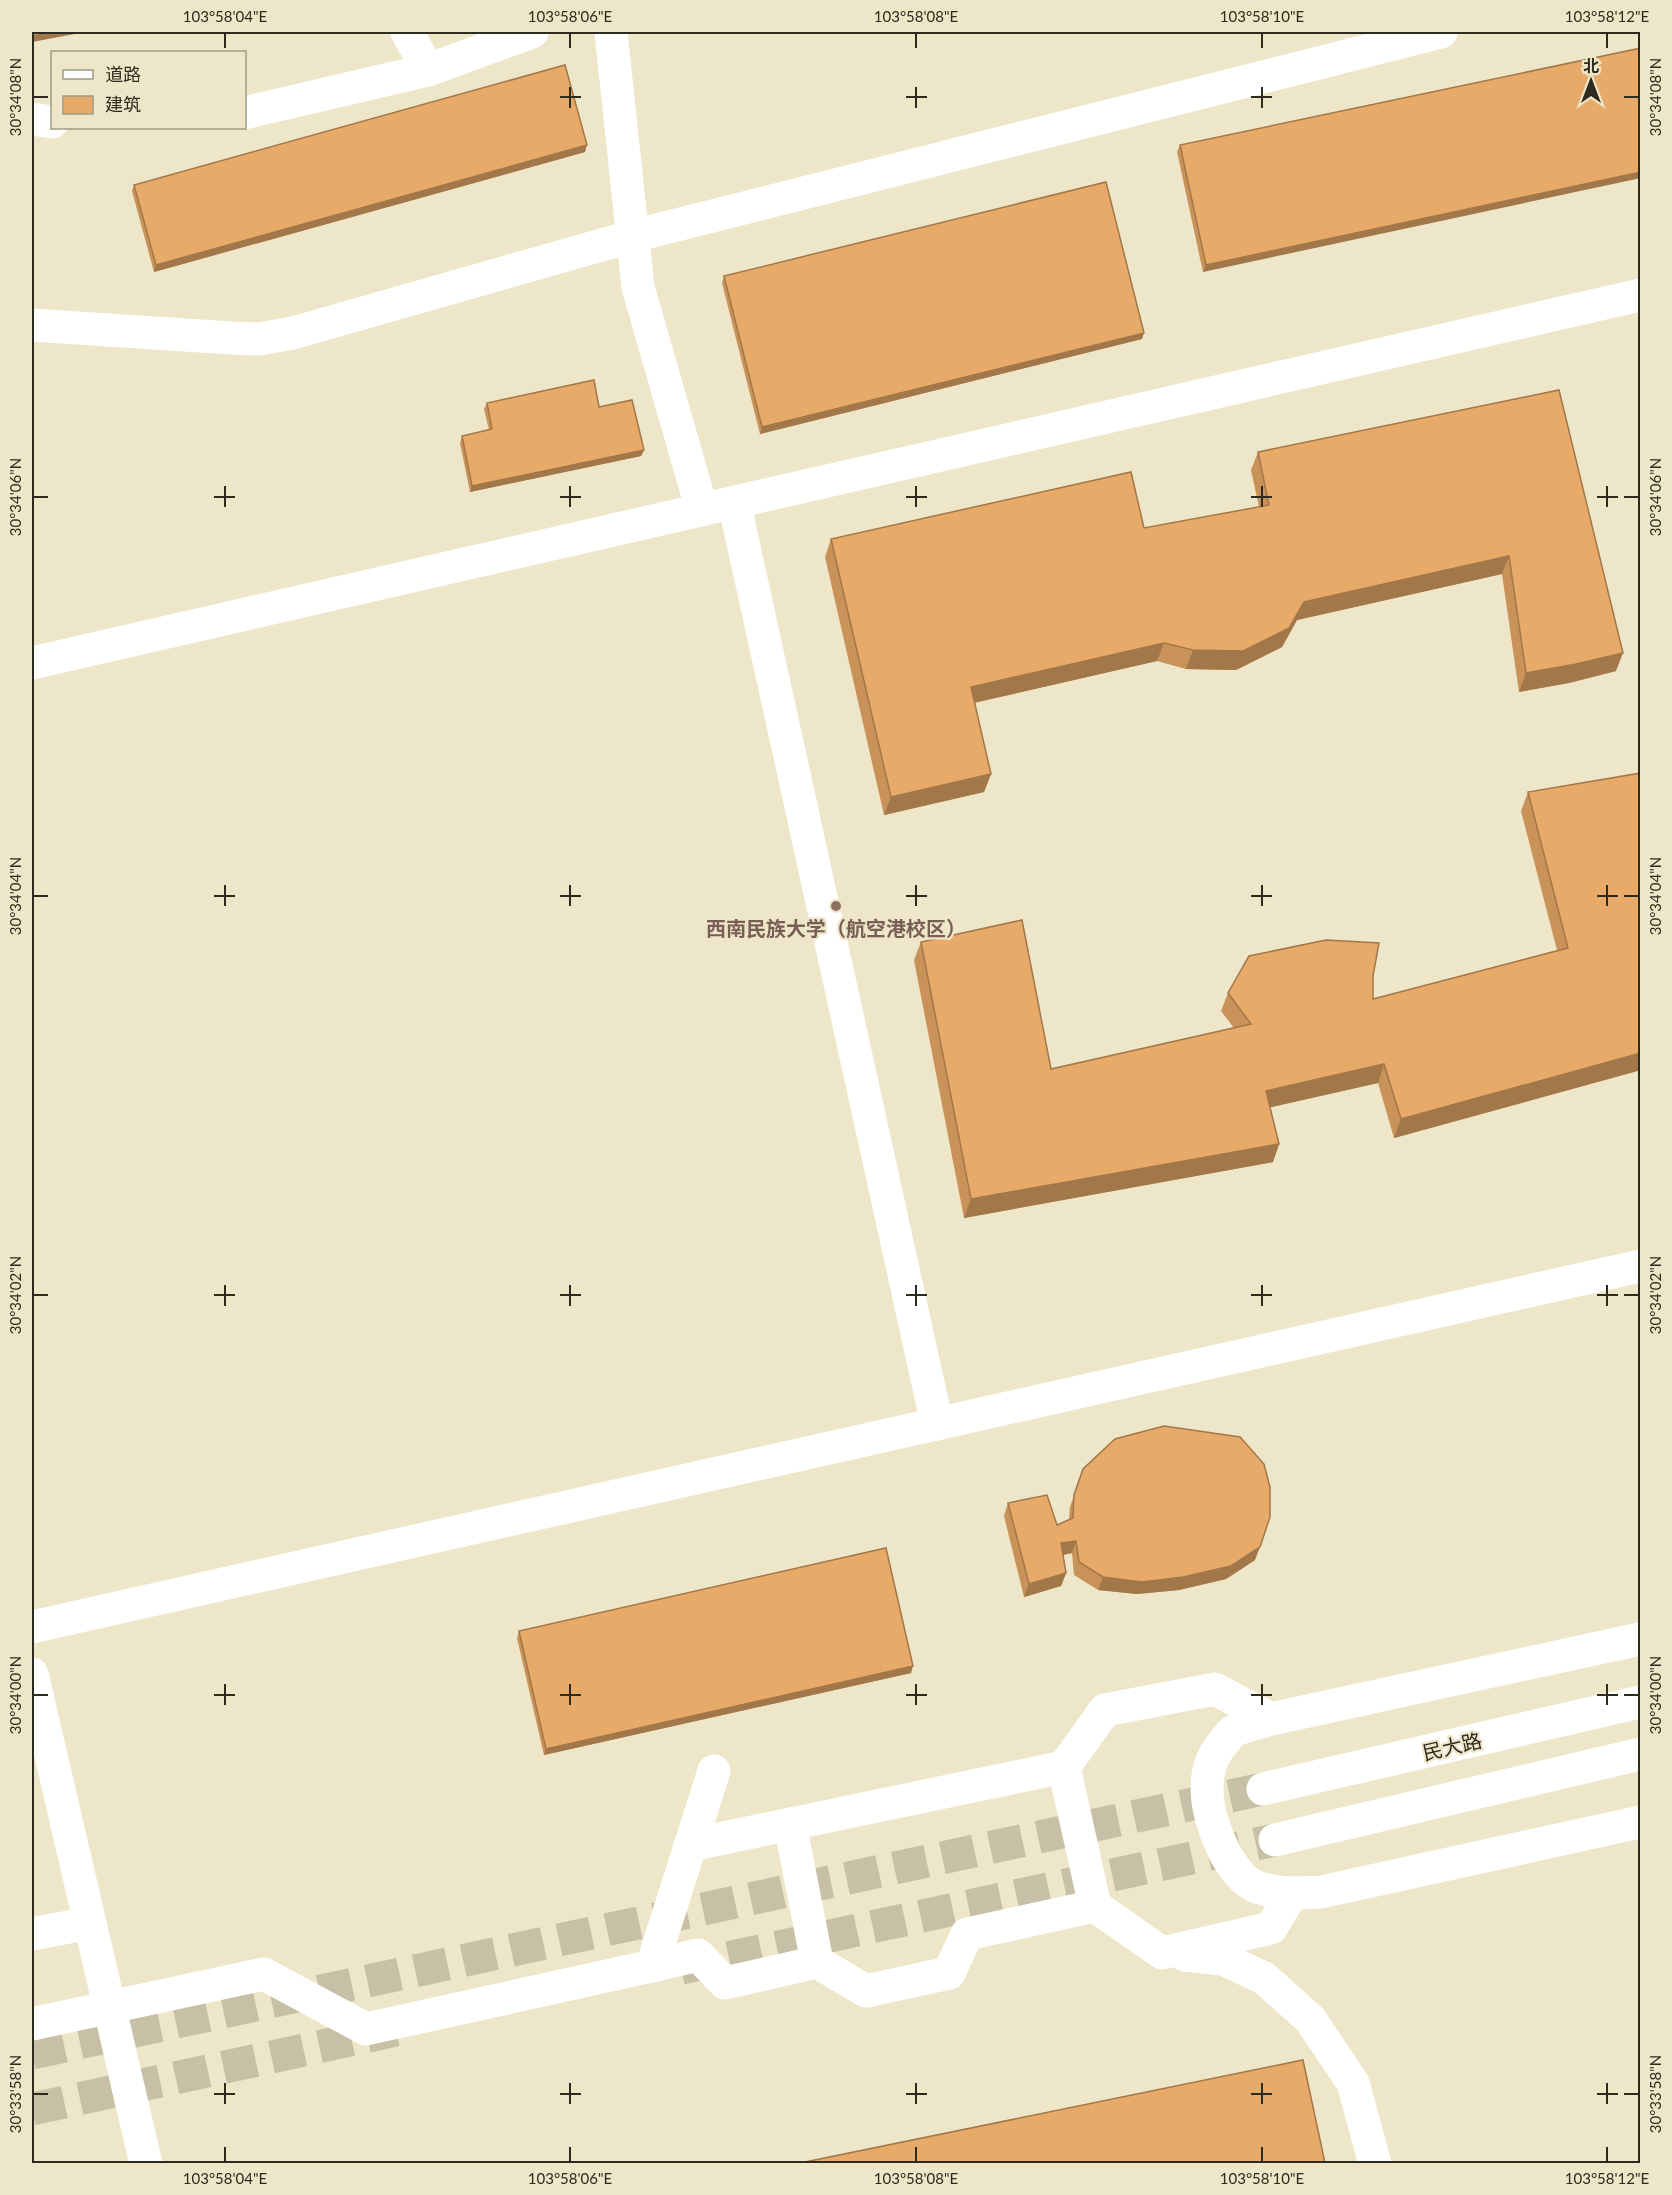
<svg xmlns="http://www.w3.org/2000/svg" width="1672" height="2195" font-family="Lato,'Noto Sans SC',sans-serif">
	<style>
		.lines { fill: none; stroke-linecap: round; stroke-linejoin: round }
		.major-tunnel { stroke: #c7c0a6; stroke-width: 33; stroke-dasharray: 33 16; stroke-linecap: butt }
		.minor { stroke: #fff; stroke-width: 33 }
		.major { stroke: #fff; stroke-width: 33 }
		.wall { fill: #c89259 }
		.shaded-wall { fill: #a27749 }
		.building { fill: #e8aa68; stroke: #a27749; stroke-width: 1.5 }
		.ticks { fill: none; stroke: #2d2a1e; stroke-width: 2 }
		.education-dot { fill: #8d6e63; stroke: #eee6c8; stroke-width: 2 }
		.labels { text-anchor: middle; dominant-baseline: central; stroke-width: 4.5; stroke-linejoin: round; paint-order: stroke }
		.education-label { font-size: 20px; font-weight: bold; fill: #785e54; stroke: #eee6c8 }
		.street-label { font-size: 20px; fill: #2d2a1e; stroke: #eee6c8 }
		.neatline { fill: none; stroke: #2d2a1e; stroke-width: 2 }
		.ticks-label { font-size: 15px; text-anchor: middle; fill: #2d2a1e }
	</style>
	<rect width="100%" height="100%" fill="#eee6c8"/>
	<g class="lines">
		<!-- major-tunnel -->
		<g class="major-tunnel">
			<polyline points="681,1968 1275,1840"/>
			<polyline points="32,2053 1263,1789"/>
			<polyline points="32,2109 396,2030"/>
		</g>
		<!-- minor -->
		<g class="minor">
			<polyline points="407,32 428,70"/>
			<polyline points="611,32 638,287 702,510"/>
			<polyline points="244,113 428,70 532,32"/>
			<polyline points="32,119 52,122"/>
			<polyline points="32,325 231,338 259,339 293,333 633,236 1441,32"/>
			<polyline points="734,502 937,1424"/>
			<polyline points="32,663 1640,295"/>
			<polyline points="32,1627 1640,1266"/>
			<path d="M1640 1639 1271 1719C1260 1723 1242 1726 1232 1732 1229 1735 1226 1740 1223 1743 1195 1775 1209 1821 1226 1855 1233 1867 1243 1882 1257 1887 1278 1895 1300 1893 1321 1892L1640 1822"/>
			<polyline points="32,1674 146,2164"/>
			<polyline points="1271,1719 1215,1689 1105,1710 1064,1767 1095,1906 1162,1953 1271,1928 1292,1893"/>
			<polyline points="790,1824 817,1962"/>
			<polyline points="690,1845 1064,1767"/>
			<polyline points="32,1934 90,1923"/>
			<polyline points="1185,1955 1223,1959 1264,1978 1310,2019 1353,2083 1375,2164"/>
			<polyline points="652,1966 698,1955 725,1983 817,1962 866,1991 949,1973 967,1934 1095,1906"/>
			<polyline points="32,2024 264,1974 366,2029 652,1966 714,1771"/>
		</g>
		<!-- major -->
		<g class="major">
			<polyline points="1263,1789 1640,1702"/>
			<polyline points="1275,1840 1640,1754"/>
		</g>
	</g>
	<!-- wall -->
	<g class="wall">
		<polygon points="1641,48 1203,272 1177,152 1180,145"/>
		<polygon points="585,152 154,272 132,191 134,185"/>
		<polygon points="724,276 1142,339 760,434 722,283"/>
		<polygon points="1559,390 1616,671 1569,683 1519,692 1502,574 1297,620 1282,647 1236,670 1186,669 1157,661 974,703 991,774 984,792 884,815 825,557 831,539 1144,528 1259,507 1251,470 1258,452"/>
		<polygon points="487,403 599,407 644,450 641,456 470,492 460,443 462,436 489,430 484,409"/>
		<polygon points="1528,792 1641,1070 1394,1138 1378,1083 1270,1107 1279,1144 1273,1162 964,1218 914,960 921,942 1051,1069 1234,1028 1221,1011 1228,993 1373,976 1373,999 1557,950 1521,811"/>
		<polygon points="1083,1469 1255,1560 1226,1579 1179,1590 1137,1594 1098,1590 1074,1575 1072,1553 1063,1555 1066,1573 1061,1586 1024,1597 1004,1516 1008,1503 1057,1525 1069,1520 1070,1507"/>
		<polygon points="519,1631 911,1673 544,1755 517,1638"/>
	</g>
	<!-- shaded-wall -->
	<g class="shaded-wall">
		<polygon points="56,32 85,32 32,42 32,36"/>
		<polygon points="587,145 585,152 154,272 156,265"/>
		<polygon points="1641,172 1641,178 1203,272 1206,265"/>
		<polygon points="1144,333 1142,339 760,434 762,427"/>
		<polygon points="644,450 641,456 470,492 472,486"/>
		<polygon points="1509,556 1502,574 1297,620 1282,647 1236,670 1186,669 1193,650 1304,602"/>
		<polygon points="1164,643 1157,661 964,705 971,687"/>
		<polygon points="1623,653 1616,671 1569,683 1519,692 1526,673"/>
		<polygon points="991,774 984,792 884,815 891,797"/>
		<polygon points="1641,1053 1641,1070 1394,1138 1401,1119"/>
		<polygon points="1384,1064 1378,1083 1259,1110 1266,1091"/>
		<polygon points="1279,1144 1273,1162 964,1218 971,1199"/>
		<polygon points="1076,1541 1072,1553 1057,1556 1061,1543"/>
		<polygon points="1260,1547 1255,1560 1226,1579 1179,1590 1137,1594 1098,1590 1103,1577"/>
		<polygon points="1066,1573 1061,1586 1024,1597 1029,1584"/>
		<polygon points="913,1666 911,1673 544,1755 546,1749"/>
	</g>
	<!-- building -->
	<g class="building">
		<polygon points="32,32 56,32 32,36"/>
		<polygon points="1641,48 1641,172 1206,265 1180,145"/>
		<polygon points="565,65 587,145 156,265 134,185"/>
		<polygon points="1106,182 1144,333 762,427 724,276"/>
		<polygon points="594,380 599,407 632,400 644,450 472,486 462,436 492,429 487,403"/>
		<polygon points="1559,390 1623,653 1576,664 1526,673 1509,556 1304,602 1289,628 1243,651 1193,650 1164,643 971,687 991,774 891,797 831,539 1131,472 1144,528 1269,505 1258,452"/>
		<polygon points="1641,773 1641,1053 1401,1119 1384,1064 1266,1091 1279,1144 971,1199 921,942 1022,920 1051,1069 1251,1024 1228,993 1249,956 1326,940 1379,943 1373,976 1373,999 1568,948 1528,792"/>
		<polygon points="1164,1426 1240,1437 1264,1464 1270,1487 1270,1517 1260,1547 1231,1566 1183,1577 1142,1582 1103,1577 1079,1562 1076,1541 1061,1543 1066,1573 1029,1584 1008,1503 1047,1495 1057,1525 1073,1518 1074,1495 1083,1469 1115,1439"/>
		<polygon points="886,1548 913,1666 546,1749 519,1631"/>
		<polygon points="1303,2060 1325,2163 800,2163"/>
	</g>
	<!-- ticks -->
	<path class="ticks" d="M225 33V48M570 33V48M916 33V48M1262 33V48M1607 33V48M570 87V108M916 87V108M1262 87V108M33 97H48M560 97H581M906 97H927M1251 97H1272M1624 97H1639M225 486V507M570 486V507M916 486V507M1262 486V507M1607 486V507M33 497H48M214 497H235M560 497H581M906 497H927M1251 497H1272M1597 497H1618M1624 497H1639M225 885V906M570 885V906M916 885V906M1262 885V906M1607 885V906M33 896H48M214 896H235M560 896H581M906 896H927M1251 896H1272M1597 896H1618M1624 896H1639M225 1285V1306M570 1285V1306M916 1285V1306M1262 1285V1306M1607 1285V1306M33 1295H48M214 1295H235M560 1295H581M906 1295H927M1251 1295H1272M1597 1295H1618M1624 1295H1639M225 1684V1705M570 1684V1705M916 1684V1705M1262 1684V1705M1607 1684V1705M33 1695H48M214 1695H235M560 1695H581M906 1695H927M1251 1695H1272M1597 1695H1618M1624 1695H1639M225 2083V2104M570 2083V2104M916 2083V2104M1262 2083V2104M1607 2083V2104M33 2094H48M214 2094H235M560 2094H581M906 2094H927M1251 2094H1272M1597 2094H1618M1624 2094H1639M225 2147V2162M570 2147V2162M916 2147V2162M1262 2147V2162M1607 2147V2162"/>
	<!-- markers -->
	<circle class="education-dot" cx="836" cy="906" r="6"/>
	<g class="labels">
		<!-- education labels -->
		<g class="education-label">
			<text x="836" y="928">西南民族大学（航空港校区）</text>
		</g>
		<!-- street labels -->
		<g class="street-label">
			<text transform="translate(1452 1746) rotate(-13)">民大路</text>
		</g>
	</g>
	<!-- border -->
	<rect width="1672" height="2195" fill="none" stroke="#eee6c8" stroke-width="66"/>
	<!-- legend -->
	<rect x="51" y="51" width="195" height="78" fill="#eee6c8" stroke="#a19b84" stroke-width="1.5"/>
	<rect x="63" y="70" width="30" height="9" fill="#ffffff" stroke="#a19b84" stroke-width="1.5"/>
	<text x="105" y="81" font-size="18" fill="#2d2a1e">道路</text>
	<rect x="63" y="96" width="30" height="18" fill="#e8aa68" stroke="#a19b84" stroke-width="1.5"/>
	<text x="105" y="111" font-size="18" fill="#2d2a1e">建筑</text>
	<!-- north arrow -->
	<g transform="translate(1591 81)" stroke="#eee6c8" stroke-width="4.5" paint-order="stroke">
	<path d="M0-4.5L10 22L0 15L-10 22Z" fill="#2d2a1e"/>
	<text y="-9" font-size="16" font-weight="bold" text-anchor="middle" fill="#2d2a1e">北</text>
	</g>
	<rect x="33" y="33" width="1606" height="2129" class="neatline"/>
	<g class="ticks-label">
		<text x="225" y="22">103°58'04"E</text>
		<text x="570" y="22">103°58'06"E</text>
		<text x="916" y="22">103°58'08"E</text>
		<text x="1262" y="22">103°58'10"E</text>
		<text x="1607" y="22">103°58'12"E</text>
		<text transform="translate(16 97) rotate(-90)" y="5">30°34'08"N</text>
		<text transform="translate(1656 97) rotate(-90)" y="5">30°34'08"N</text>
		<text transform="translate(16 497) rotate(-90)" y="5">30°34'06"N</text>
		<text transform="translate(1656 497) rotate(-90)" y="5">30°34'06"N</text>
		<text transform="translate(16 896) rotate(-90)" y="5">30°34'04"N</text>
		<text transform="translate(1656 896) rotate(-90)" y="5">30°34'04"N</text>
		<text transform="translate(16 1295) rotate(-90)" y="5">30°34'02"N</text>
		<text transform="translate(1656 1295) rotate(-90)" y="5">30°34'02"N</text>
		<text transform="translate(16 1695) rotate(-90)" y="5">30°34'00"N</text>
		<text transform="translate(1656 1695) rotate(-90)" y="5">30°34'00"N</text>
		<text transform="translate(16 2094) rotate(-90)" y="5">30°33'58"N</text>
		<text transform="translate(1656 2094) rotate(-90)" y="5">30°33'58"N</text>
		<text x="225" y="2184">103°58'04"E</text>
		<text x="570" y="2184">103°58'06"E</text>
		<text x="916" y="2184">103°58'08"E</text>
		<text x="1262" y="2184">103°58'10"E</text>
		<text x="1607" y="2184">103°58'12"E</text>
	</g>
</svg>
